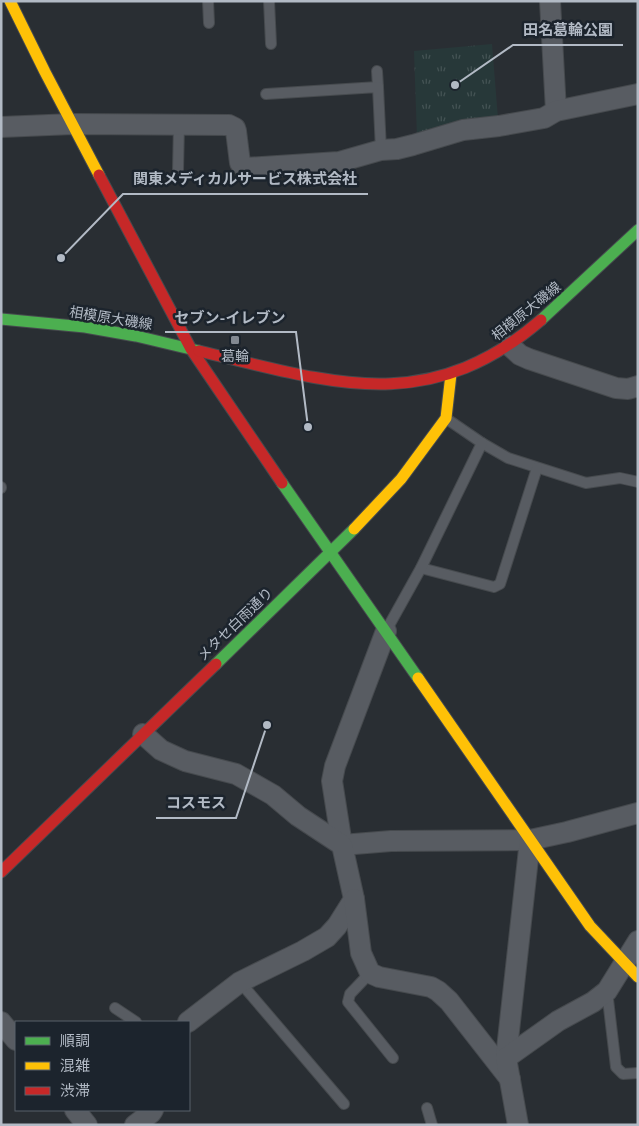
<svg xmlns="http://www.w3.org/2000/svg" width="639" height="1126" font-family="'Public Sans','Noto Sans JP',sans-serif">
	<style>
		.park { fill: url(#park-tufts) }
		.lines { fill: none; stroke-linecap: round; stroke-linejoin: round }
		.lane-casing { stroke: #464a4e; stroke-width: 12 }
		.street-casing { stroke: #464a4e; stroke-width: 22 }
		.fast-casing { stroke: #464a4e; stroke-width: 13 }
		.slow-casing { stroke: #464a4e; stroke-width: 13 }
		.jam-casing { stroke: #464a4e; stroke-width: 13 }
		.lane { stroke: #585c62; stroke-width: 10 }
		.street { stroke: #585c62; stroke-width: 20 }
		.fast { stroke: #4caf50; stroke-width: 11 }
		.slow { stroke: #ffc107; stroke-width: 11 }
		.jam { stroke: #c62828; stroke-width: 11 }
		.poi-dot { fill: #828992; stroke: #1c242d; stroke-width: 2 }
		.labels { text-anchor: middle; dominant-baseline: central; stroke-width: 5; stroke-linejoin: round; paint-order: stroke }
		.street-label { font-size: 14px; fill: #b2bac5; stroke: #1c242d }
		.poi-label { font-size: 14px; fill: #b2bac5; stroke: #1c242d }
		.leader { fill: none; stroke: #b2bac5; stroke-width: 2 }
		.callout-dot { fill: #b2bac5; stroke: #1c242d; stroke-width: 2 }
		.callout-label { font-size: 15px; text-anchor: middle; font-weight: bold; fill: #b2bac5; stroke: #1c242d; stroke-width: 5; stroke-linejoin: round; paint-order: stroke }
	</style>
	<defs>
		<pattern id="park-tufts" width="24" height="20" patternUnits="userSpaceOnUse" patternTransform="scale(1.25)"><rect width="24" height="20" fill="#273839"/><path d="M3 7l-1-3M5 7V3M7 7l1-3M15 17l-1-3M17 17v-4M19 17l1-3" fill="none" stroke="#445354"/></pattern>
	</defs>
	<rect width="100%" height="100%" fill="#292e33"/>
	<!-- park -->
	<polygon class="park" points="492,44 498,119 417,137 414,51"/>
	<g class="lines">
		<defs>
			<g id="lane">
				<polyline points="208,1 209,23"/>
				<polyline points="269,1 271,44"/>
				<polyline points="377,71 378,87"/>
				<polyline points="266,94 378,87 381,150"/>
				<polyline points="178,171 179,124"/>
				<polyline points="447,419 482,443 508,458 586,483 620,478 638,482"/>
				<polyline points="1,488 1,487"/>
				<polyline points="421,568 494,587 500,584 537,468"/>
				<polyline points="387,629 421,568 482,443"/>
				<polyline points="370,973 350,994 348,1002 393,1058"/>
				<polyline points="240,982 344,1104"/>
				<polyline points="607,991 616,1067 623,1074 638,1073"/>
				<polyline points="115,1008 136,1022"/>
				<polyline points="427,1108 432,1125"/>
			</g>
			<g id="street">
				<polyline points="550,1 556,111"/>
				<polyline points="1,127 73,124 229,125 235,128 236,131 240,163 245,168 339,162 381,150 397,149 413,145 463,130 499,126 544,118 556,111 638,94"/>
				<polyline points="510,346 520,355 529,359 616,388 628,389 638,386"/>
				<polyline points="386,631 335,766 332,781 342,845 391,841 530,840 567,832 638,813"/>
				<polyline points="143,734 161,750 185,761 236,774 273,795 298,816 342,845 354,899 337,926 327,937 303,951 240,982 188,1022"/>
				<polyline points="354,899 361,953 370,973 379,977 431,987 438,991 449,1001 510,1079"/>
				<polyline points="1,1022 16,1040"/>
				<polyline points="506,1058 530,840"/>
				<polyline points="75,1110 87,1125"/>
				<polyline points="135,1125 151,1113 153,1110"/>
				<polyline points="518,1125 506,1058 558,1021 593,1002 607,991 638,941"/>
			</g>
			<g id="fast">
				<polyline points="1,319 85,327 136,336 199,351"/>
				<polyline points="541,320 638,230"/>
				<polyline points="282,483 418,678"/>
				<polyline points="216,664 354,529"/>
			</g>
			<g id="slow">
				<polyline points="10,1 45,72 99,175"/>
				<polyline points="354,529 401,479 446,418 451,374"/>
				<polyline points="418,678 590,926 638,977"/>
			</g>
			<g id="jam">
				<polyline points="99,175 191,349 282,483"/>
				<path d="M199 351C330 382 427 418 541 320"/>
				<polyline points="1,872 216,664"/>
			</g>
		</defs>
		<!-- lane casing -->
		<use href="#lane" class="lane-casing"/>
		<!-- street casing -->
		<use href="#street" class="street-casing"/>
		<!-- fast casing -->
		<use href="#fast" class="fast-casing"/>
		<!-- slow casing -->
		<use href="#slow" class="slow-casing"/>
		<!-- jam casing -->
		<use href="#jam" class="jam-casing"/>
		<!-- lane -->
		<use href="#lane" class="lane"/>
		<!-- street -->
		<use href="#street" class="street"/>
		<!-- fast -->
		<use href="#fast" class="fast"/>
		<!-- slow -->
		<use href="#slow" class="slow"/>
		<!-- jam -->
		<use href="#jam" class="jam"/>
	</g>
	<!-- markers -->
	<rect class="poi-dot" x="230" y="335" width="10" height="10" rx="2.5"/>
	<g class="labels">
		<!-- street labels -->
		<g class="street-label">
			<text transform="translate(526 311) rotate(-39)">相模原大磯線</text>
			<text transform="translate(111 318) rotate(9)">相模原大磯線</text>
			<text transform="translate(235 624) rotate(-44)">メタセ白雨通り</text>
		</g>
		<!-- poi labels -->
		<g class="poi-label">
			<text x="235" y="356">葛輪</text>
		</g>
	</g>
	<!-- callouts -->
	<path class="leader" d="M455 85L513 45H623M61 258L123 194H368M308 427L296 332H165M267 725L236 818H156"/>
	<g class="callout-dot">
		<circle cx="455" cy="85" r="5"/>
		<circle cx="61" cy="258" r="5"/>
		<circle cx="308" cy="427" r="5"/>
		<circle cx="267" cy="725" r="5"/>
	</g>
	<g class="callout-label">
		<text x="568" y="35">田名葛輪公園</text>
		<text x="245" y="184">関東メディカルサービス株式会社</text>
		<text x="230" y="323">セブン-イレブン</text>
		<text x="196" y="808">コスモス</text>
	</g>
	<!-- border -->
	<rect width="639" height="1126" fill="none" stroke="#b2bac5" stroke-width="5"/>
	<!-- legend -->
	<rect x="15" y="1021" width="175" height="90" fill="#1c242d" stroke="#58606a"/>
	<rect x="25" y="1037" width="25" height="8" fill="#4caf50" stroke="#58606a"/>
	<text x="60" y="1046" font-size="15" fill="#b2bac5">順調</text>
	<rect x="25" y="1062" width="25" height="8" fill="#ffc107" stroke="#58606a"/>
	<text x="60" y="1071" font-size="15" fill="#b2bac5">混雑</text>
	<rect x="25" y="1087" width="25" height="8" fill="#c62828" stroke="#58606a"/>
	<text x="60" y="1096" font-size="15" fill="#b2bac5">渋滞</text>
</svg>
